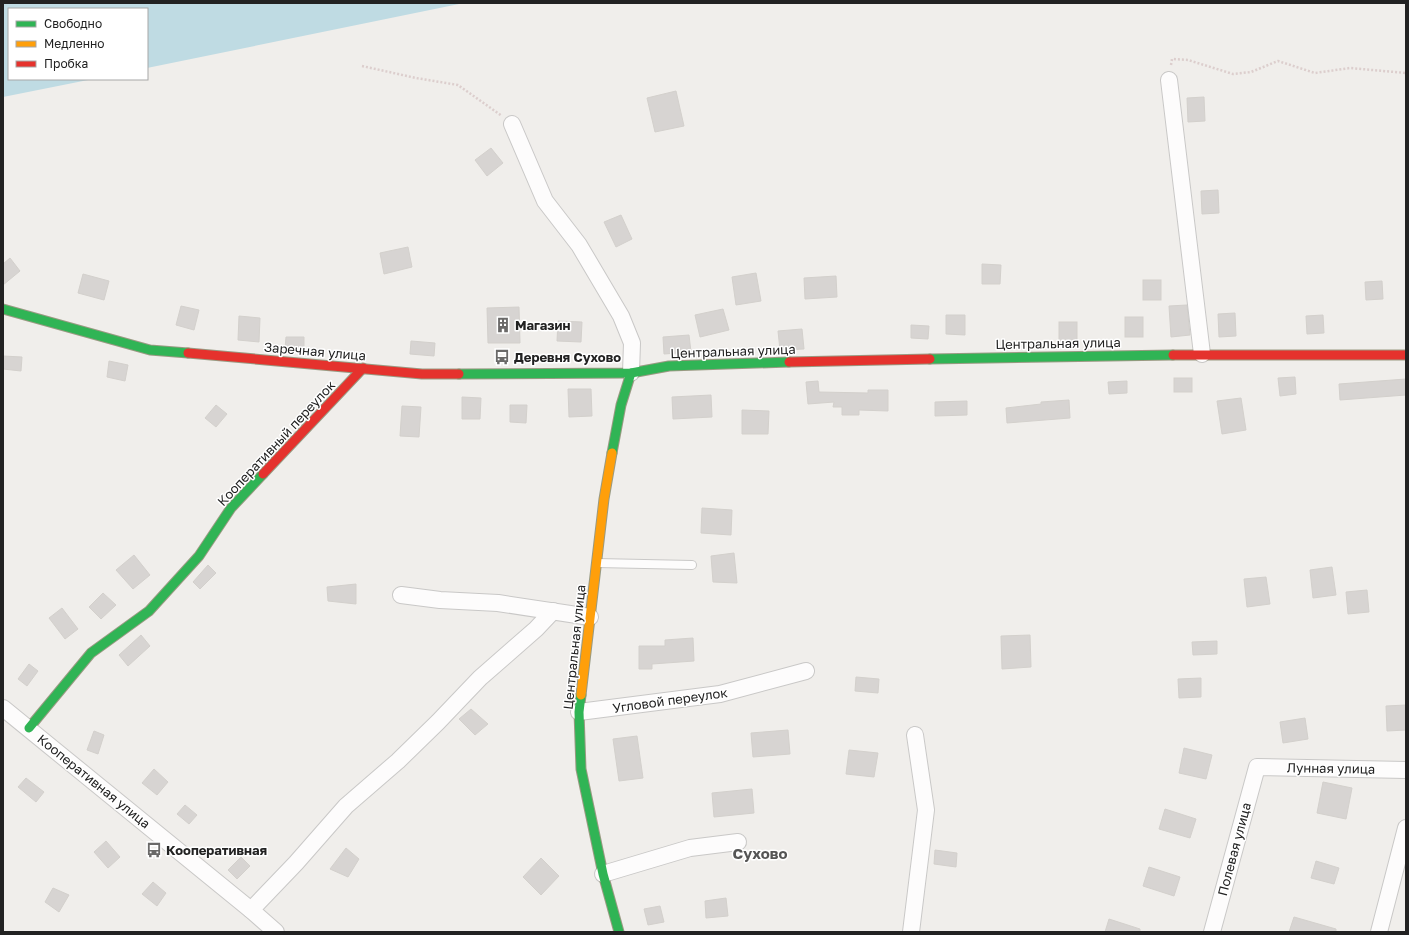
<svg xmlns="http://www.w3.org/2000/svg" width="1409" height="935" font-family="'Golos Text',sans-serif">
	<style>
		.water { fill: #bfdbe3 }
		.building { fill: #d7d4d2; stroke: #d3d0cc }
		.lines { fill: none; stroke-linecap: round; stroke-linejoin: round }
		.lane-casing { stroke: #c9c8c7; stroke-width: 10 }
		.street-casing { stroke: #c9c8c7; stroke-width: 18 }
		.fast-casing { stroke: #999a82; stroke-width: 11 }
		.slow-casing { stroke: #999a82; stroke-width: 11 }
		.jam-casing { stroke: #999a82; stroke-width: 11 }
		.path { stroke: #dccecd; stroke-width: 2.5; stroke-dasharray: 2 2; stroke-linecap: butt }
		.lane { stroke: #fdfcfc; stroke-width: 8 }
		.street { stroke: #fdfcfc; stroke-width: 16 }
		.fast { stroke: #30b455; stroke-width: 9 }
		.slow { stroke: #ff9f0a; stroke-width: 9 }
		.jam { stroke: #e5322d; stroke-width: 9 }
		.labels { text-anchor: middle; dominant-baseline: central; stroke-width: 3; stroke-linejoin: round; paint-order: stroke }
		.poi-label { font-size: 13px; font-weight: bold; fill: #222; stroke: #fff; text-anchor: start }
		.street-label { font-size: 13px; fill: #222; stroke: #fff }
		.quarter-label { font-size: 15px; font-weight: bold; fill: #555; stroke: #fff }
	</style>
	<rect width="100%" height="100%" fill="#f0eeeb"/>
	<!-- water -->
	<polygon class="water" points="3,3 464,3 147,68 147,9 9,9 9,79 93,79 3,97"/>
	<!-- building -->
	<g class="building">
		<polygon points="676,91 684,126 655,132 647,98"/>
		<polygon points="1204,97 1205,121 1188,122 1187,98"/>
		<polygon points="491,148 503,163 487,176 475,160"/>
		<polygon points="1218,190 1219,213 1202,214 1201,191"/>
		<polygon points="621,215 632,239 616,247 604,222"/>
		<polygon points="408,247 412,267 384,274 380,253"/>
		<polygon points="10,258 20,271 3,285 3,264"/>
		<polygon points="982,264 1001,265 1000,284 982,284"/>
		<polygon points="756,273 761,301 736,305 732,277"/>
		<polygon points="83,274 109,281 104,300 78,293"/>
		<polygon points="836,276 837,297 805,299 804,278"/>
		<rect x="1143" y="280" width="18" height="20"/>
		<polygon points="1382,281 1383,299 1366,300 1365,282"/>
		<polygon points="1187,305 1190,335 1171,337 1169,306"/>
		<polygon points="181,306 199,310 194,330 176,325"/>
		<polygon points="519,307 520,343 488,343 487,308"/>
		<polygon points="723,309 729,330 700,337 695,315"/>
		<polygon points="1235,313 1236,336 1219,337 1218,314"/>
		<polygon points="946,315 965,315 965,335 946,334"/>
		<polygon points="1323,315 1324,333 1307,334 1306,316"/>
		<polygon points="239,316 260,318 259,342 238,340"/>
		<rect x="1125" y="317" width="18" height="20"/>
		<polygon points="558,321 582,322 581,342 557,341"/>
		<rect x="1059" y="322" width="18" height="20"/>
		<polygon points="911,325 929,326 928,339 911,338"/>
		<polygon points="802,329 804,349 780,350 778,331"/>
		<polygon points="689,335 691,352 664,354 663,337"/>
		<polygon points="286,337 304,337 304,351 285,349"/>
		<polygon points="411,341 435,343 434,356 410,354"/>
		<polygon points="3,356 22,357 21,371 3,369"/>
		<polygon points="109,361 128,365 125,381 107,377"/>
		<polygon points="1295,377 1296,394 1280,396 1278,378"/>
		<rect x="1174" y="378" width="18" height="14"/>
		<polygon points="1406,379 1406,395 1340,400 1339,384"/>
		<polygon points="818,381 819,392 868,393 868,390 888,390 888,411 859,410 859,415 842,415 842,407 833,407 834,402 808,404 806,382"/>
		<polygon points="1127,381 1127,393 1109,394 1108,382"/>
		<polygon points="568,389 591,389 592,416 569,417"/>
		<polygon points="711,395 712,417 673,419 672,397"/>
		<polygon points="462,397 481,398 480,419 462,419"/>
		<polygon points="1241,398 1246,430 1222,434 1217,401"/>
		<polygon points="1069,400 1070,418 1007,423 1006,408 1041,404 1041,402"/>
		<polygon points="967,401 967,415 935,416 935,402"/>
		<polygon points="216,405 227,414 216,427 205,418"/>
		<polygon points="510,405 527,405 526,423 510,422"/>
		<polygon points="402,406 421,407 419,437 400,436"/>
		<polygon points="742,410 769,411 768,434 742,434"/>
		<polygon points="702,508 732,510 731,535 701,533"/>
		<polygon points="734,553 737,583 713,582 711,556"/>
		<polygon points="134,555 150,575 133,589 116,570"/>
		<polygon points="208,565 216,573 200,589 193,582"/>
		<polygon points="1332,567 1336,595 1313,598 1310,570"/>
		<polygon points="1266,577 1270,604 1247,607 1244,579"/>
		<polygon points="356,584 356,604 328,601 327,587"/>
		<polygon points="1367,590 1369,612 1348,614 1346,592"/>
		<polygon points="103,593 116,605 101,619 89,607"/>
		<polygon points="62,608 78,629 65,639 49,618"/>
		<polygon points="141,635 150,646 128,666 119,655"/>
		<polygon points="1030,635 1031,667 1002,669 1001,636"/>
		<polygon points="693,638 694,661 652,664 652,669 639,669 639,646 665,646 665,640"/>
		<polygon points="1217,641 1217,654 1193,655 1192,642"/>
		<polygon points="29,664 38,671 27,686 18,679"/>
		<polygon points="856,677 879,679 878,693 855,691"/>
		<polygon points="1201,678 1201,697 1179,698 1178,679"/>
		<polygon points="1406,705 1406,730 1387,731 1386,706"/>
		<polygon points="471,709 488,724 475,735 459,719"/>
		<polygon points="1305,718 1308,739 1283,743 1280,722"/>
		<polygon points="788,730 790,754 753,757 751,733"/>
		<polygon points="94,731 104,735 98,754 87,750"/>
		<polygon points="637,736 643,778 619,781 613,739"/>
		<polygon points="1184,748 1212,755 1206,779 1179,773"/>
		<polygon points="849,750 878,753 874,777 846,774"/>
		<polygon points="154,769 168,782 157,795 142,783"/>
		<polygon points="26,778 44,792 36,802 18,787"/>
		<polygon points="1323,782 1352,788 1346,819 1317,813"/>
		<polygon points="752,789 754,813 714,817 712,793"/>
		<polygon points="185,805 197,815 189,824 177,814"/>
		<polygon points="1165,809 1196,819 1190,838 1159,829"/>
		<polygon points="106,841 120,857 108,868 94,852"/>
		<polygon points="346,848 359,859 348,877 330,869"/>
		<polygon points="935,850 957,853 956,867 934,864"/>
		<polygon points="241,857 250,866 237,879 228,870"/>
		<polygon points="541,858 559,876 541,895 523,877"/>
		<polygon points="1316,861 1339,868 1334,884 1311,878"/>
		<polygon points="1149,867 1180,877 1174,896 1143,886"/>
		<polygon points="153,882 166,893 157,906 142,894"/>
		<polygon points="53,888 69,895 59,912 45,902"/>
		<polygon points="726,898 728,916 706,918 705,901"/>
		<polygon points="660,906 664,922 648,925 644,909"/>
		<polygon points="1294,917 1336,929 1336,932 1289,932"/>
		<polygon points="1109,919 1140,929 1140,932 1105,932"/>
	</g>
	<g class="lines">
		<defs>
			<polyline id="lane" points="597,563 692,565"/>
			<g id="street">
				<polyline points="1169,80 1202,354"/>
				<polyline points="512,124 545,201 579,245 621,316 632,343 631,373"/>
				<polyline points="401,595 440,600 498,603 590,617"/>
				<polyline points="3,708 251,910 276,932"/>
				<polyline points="579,712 720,694 806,671"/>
				<polyline points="603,874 690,848 738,842"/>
				<polyline points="251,910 296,863 346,806 398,761 438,722 480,678 536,629 553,611"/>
				<polyline points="911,932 926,810 915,735"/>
				<polyline points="1212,932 1257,767 1406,770"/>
				<polyline points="1379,932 1406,828"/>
			</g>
			<g id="fast">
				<polyline points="3,309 150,350 188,353"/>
				<polyline points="930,359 1173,355"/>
				<polyline points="459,374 631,373 669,366 789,362"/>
				<polyline points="612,453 621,405 631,373"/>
				<polyline points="581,695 579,712 581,769 603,874 619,932"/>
				<polyline points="29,728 91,653 149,611 199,556 231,508 263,474"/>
			</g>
			<polyline id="slow" points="581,695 604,499 612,453"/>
			<g id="jam">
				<polyline points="188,353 422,374 459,374"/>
				<polyline points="1173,355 1406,355"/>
				<polyline points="789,362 930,359"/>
				<polyline points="263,474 363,368"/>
			</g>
		</defs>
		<!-- lane casing -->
		<use href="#lane" class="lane-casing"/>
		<!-- street casing -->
		<use href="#street" class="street-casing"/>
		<!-- fast casing -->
		<use href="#fast" class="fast-casing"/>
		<!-- slow casing -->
		<use href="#slow" class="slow-casing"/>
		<!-- jam casing -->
		<use href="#jam" class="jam-casing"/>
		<!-- path -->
		<g class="path">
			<polyline points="1171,65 1172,59 1188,60 1233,74 1251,72 1278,61 1315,73 1350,68 1406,73"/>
			<polyline points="362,66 416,78 458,85 502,116"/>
		</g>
		<!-- lane -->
		<use href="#lane" class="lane"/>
		<!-- street -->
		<use href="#street" class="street"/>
		<!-- fast -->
		<use href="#fast" class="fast"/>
		<!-- slow -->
		<use href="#slow" class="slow"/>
		<!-- jam -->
		<use href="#jam" class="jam"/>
	</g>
	<!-- icons -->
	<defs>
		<symbol id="building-bare" viewBox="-9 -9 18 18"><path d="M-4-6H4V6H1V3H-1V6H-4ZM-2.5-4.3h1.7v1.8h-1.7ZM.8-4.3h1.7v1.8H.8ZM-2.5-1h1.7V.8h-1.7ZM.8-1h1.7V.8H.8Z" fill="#6a6968" stroke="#fff" stroke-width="2.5" paint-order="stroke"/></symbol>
		<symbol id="bus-bare" viewBox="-9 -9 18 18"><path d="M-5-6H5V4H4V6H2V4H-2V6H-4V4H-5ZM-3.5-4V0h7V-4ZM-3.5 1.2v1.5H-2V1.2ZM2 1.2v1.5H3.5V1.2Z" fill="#6a6968" stroke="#fff" stroke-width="2.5" paint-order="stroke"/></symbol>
	</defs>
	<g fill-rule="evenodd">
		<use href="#building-bare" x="492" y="314" width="22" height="22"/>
		<use href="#bus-bare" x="491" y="346" width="22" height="22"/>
		<use href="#bus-bare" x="143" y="839" width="22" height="22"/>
	</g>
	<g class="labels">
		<!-- poi labels -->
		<g class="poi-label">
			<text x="515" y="325">Магазин</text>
			<text x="514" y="357">Деревня Сухово</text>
			<text x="166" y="850">Кооперативная</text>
		</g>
		<!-- street labels -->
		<g class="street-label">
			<text transform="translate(1058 343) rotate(-1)">Центральная улица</text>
			<text transform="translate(315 351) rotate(5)">Заречная улица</text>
			<text transform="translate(733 351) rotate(-2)">Центральная улица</text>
			<text transform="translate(276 443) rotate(-47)">Кооперативный переулок</text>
			<text transform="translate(574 647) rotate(-84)">Центральная улица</text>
			<text transform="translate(670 700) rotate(-8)">Угловой переулок</text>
			<text transform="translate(1331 768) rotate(1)">Лунная улица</text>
			<text transform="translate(94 781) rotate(39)">Кооперативная улица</text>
			<text transform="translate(1234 849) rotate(-75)">Полевая улица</text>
		</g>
		<!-- quarter labels -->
		<g class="quarter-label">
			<text x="760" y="853">Сухово</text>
		</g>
	</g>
	<!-- border -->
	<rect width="1409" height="935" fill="none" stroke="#222222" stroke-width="8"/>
	<!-- legend -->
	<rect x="8" y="8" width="140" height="72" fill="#ffffff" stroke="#a7a7a7"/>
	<rect x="16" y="21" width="20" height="6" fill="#30b455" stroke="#a7a7a7"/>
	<text x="44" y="28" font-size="12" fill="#222222">Свободно</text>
	<rect x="16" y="41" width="20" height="6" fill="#ff9f0a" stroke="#a7a7a7"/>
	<text x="44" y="48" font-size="12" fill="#222222">Медленно</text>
	<rect x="16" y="61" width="20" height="6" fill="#e5322d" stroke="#a7a7a7"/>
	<text x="44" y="68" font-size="12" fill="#222222">Пробка</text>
</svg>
